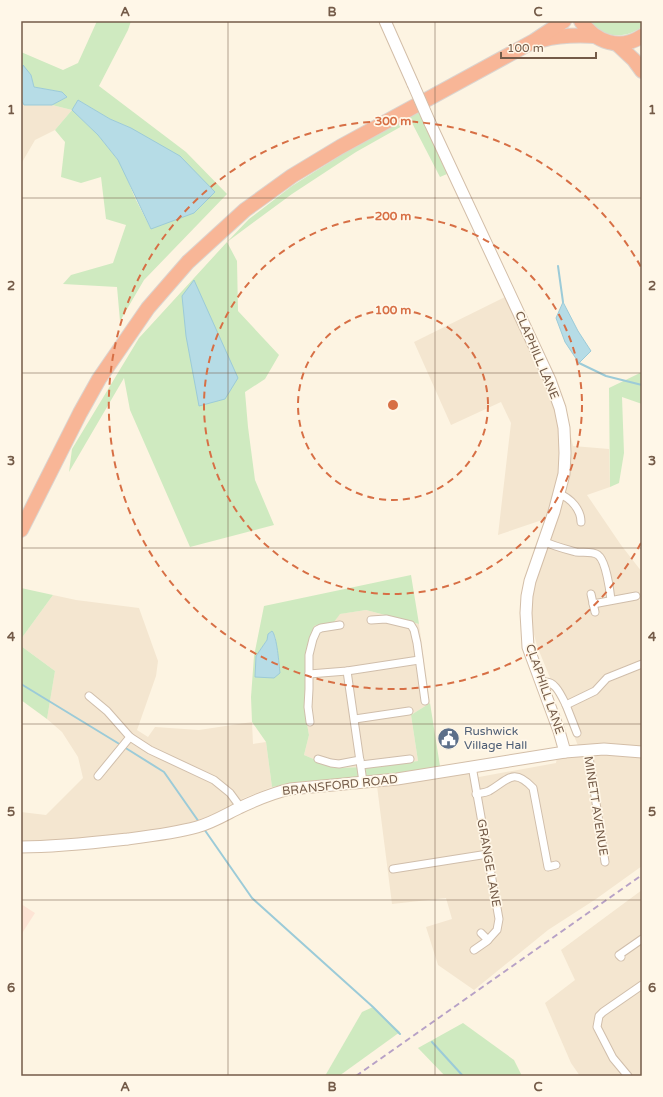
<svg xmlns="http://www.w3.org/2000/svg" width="663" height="1097" font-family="'Varela Round',sans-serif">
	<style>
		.residential { fill: #f4e6d0 }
		.commercial { fill: #fde4d5 }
		.green { fill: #cfeac0; fill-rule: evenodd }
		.water { fill: #b6dce6; stroke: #9ccbd8 }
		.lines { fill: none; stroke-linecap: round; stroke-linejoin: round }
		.stream { stroke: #9ccbd8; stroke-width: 2 }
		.street-casing { stroke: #d0beab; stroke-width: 9 }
		.secondary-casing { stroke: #d3bea8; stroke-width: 13 }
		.highway-casing { stroke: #dbd4cf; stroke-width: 16 }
		.street { stroke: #fff; stroke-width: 7 }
		.secondary { stroke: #fff; stroke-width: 11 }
		.highway { stroke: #f8b697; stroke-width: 14 }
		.rail { stroke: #b7a1c6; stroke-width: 2; stroke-dasharray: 6 4; stroke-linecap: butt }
		.secondary-bridge-casing { stroke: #d3bea8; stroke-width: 13; stroke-linecap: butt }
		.secondary-bridge { stroke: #fff; stroke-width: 11 }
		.grid { fill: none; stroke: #745b48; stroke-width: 1; stroke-opacity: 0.55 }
		.ring { fill: none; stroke: #d76f45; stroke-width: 2; stroke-dasharray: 7 5 }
		.labels { text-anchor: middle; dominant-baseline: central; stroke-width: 3.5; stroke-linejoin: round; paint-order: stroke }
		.street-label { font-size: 12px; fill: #745b48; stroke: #fff7e8 }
		.service-label { font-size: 12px; fill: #4e5e75; stroke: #fff7e8; text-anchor: start }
		.centre { fill: #d76f45; stroke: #fff7e8; stroke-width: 2 }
		.ring-label { font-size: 12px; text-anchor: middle; font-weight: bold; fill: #d76f45; stroke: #fff7e8; stroke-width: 3.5; stroke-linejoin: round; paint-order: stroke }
		.neatline { fill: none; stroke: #745b48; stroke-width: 1.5 }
		.grid-label { font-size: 13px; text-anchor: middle; font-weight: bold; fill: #745b48 }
	</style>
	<rect width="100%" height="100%" fill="#fdf4e2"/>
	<!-- residential -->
	<g class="residential">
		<polygon points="21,101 24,105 52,105 72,110 55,130 35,140 21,164"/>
		<polygon points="505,297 536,353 571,437 573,446 609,449 610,487 587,495 621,545 642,572 642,866 596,899 548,930 474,990 438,965 426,927 452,919 446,898 392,904 377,786 468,772 479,777 556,763 557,757 581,753 537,646 530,619 530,596 551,517 498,535 511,423 501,402 451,425 414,342"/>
		<polygon points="53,595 76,600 139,608 158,661 156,676 137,730 148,737 155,727 199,730 252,722 253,744 266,742 272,787 244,798 227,808 189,825 146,832 62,841 21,842 21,812 46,815 83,778 78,757 62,732 47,719 55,671 21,646 21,639"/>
		<polygon points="366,610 419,624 430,703 411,715 418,761 367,767 335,768 304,755 309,735 305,713 305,660 314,626 334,622 339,614"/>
		<polygon points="642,890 642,1076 580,1076 571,1063 545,1003 575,980 561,950"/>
	</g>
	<!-- commercial -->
	<polygon class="commercial" points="21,904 35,913 21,935"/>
	<!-- green -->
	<g class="green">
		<path d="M97 21H131L128 30 99 86 186 152 227 194 144 280 120 321 117 287 63 284 71 275 113 263 126 225 106 219 101 177 81 183 61 177 65 142 55 130 72 110 52 105 67 97 62 92 34 87 31 75 23 66 21 73V52L63 70 78 63ZM78 100 110 119 131 128 151 229 135 198 121 164 98 135 72 110Z"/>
		<path d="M590 21H642V27C625 39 603 39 590 21Z"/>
		<polygon points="419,112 447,174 440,177 411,121 356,152 292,194 227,242 237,261 238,311 279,355 265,379 245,392 248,427 255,480 274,525 190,547 130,410 124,378 69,472 72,449 139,338 227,242 249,219 292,186 349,150"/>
		<polygon points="642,372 642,404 622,397 624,453 619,483 610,487 609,388"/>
		<path d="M411 575 419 624 366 610 340 614 334 622 314 626 305 660V713L309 735 304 755 335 768 367 767 418 761 411 715 430 703 440 766 399 774 300 782 272 787 266 742 252 722 251 697 254 656 264 606ZM275 635 276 644 279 660 255 677 256 656 267 640Z"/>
		<polygon points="21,588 53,595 21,639"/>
		<polygon points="21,646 55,671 47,719 21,700"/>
		<polygon points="373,1007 400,1032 339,1076 325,1076 362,1012"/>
		<polygon points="463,1023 514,1060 522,1076 445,1076 418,1048"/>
	</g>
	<!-- water -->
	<g class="water">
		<path d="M23 65 31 75 34 87 62 92 67 97 52 105H24C18 97 21 75 23 65Z"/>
		<polygon points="78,100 110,119 131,128 180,156 215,192 194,213 151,229 118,160 98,135 72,110"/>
		<polygon points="194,280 238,378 225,399 199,406 186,336 182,296"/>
		<polygon points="563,302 578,331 591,351 579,363 565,342 556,318"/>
		<path d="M272 631C277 636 279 664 280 673L274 678 255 677 256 656 267 640 268 634Z"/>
	</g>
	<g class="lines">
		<!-- stream -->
		<g class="stream">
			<polyline points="558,266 563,302"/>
			<polyline points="579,363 606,376 642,385"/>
			<polyline points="21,684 121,745"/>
			<polyline points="124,747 164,772 199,822"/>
			<polyline points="204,829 252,898 373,1007 400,1034"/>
			<polyline points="432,1042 463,1076"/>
		</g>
		<defs>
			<g id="street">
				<path d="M559 494C571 498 581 510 581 522"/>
				<path d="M543 541C553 546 565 549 576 552 583 553 592 551 598 555 606 561 610 591 611 600"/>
				<polyline points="591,594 595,612"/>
				<polyline points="593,604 636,596"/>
				<polyline points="371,620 386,619 411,625 414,630 417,643 425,701"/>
				<polyline points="347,671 363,782"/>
				<polyline points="309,674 347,671 419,660"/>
				<path d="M542 683C554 678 561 695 566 705L595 691 607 678 642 664"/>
				<polyline points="89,696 107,711 130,737 150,750 214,780 230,793 241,808"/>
				<polyline points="566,705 577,733"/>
				<polyline points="355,719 409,711"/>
				<polyline points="310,722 308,707 309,689 309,655 313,639 317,630 321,628 340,625"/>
				<polyline points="588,750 605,862"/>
				<polyline points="318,759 331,763 339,764 360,760"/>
				<polyline points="361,765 410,759"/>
				<polyline points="472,766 499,919 497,930 487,941 474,950"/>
				<polyline points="98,776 130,737"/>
				<path d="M476 794C481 793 485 793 489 791 508 780 513 767 533 788L548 867 556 865"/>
				<polyline points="393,869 488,854"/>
				<polyline points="481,933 488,940"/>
				<polyline points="621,957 619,955 642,939"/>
				<polyline points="628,1076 613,1058 597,1027 599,1016 603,1012 642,985"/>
			</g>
			<g id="secondary">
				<polyline points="385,21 413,84"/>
				<polyline points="430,123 550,380 560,408 564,428 565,453 564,474 554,512 530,581 527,596 526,613 528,647 559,731 565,752"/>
				<path d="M21 847C57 847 92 843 128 839 151 836 175 833 197 827 212 823 225 815 239 808 256 800 273 793 290 789L397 779 565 752 604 749 642 752"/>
			</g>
			<g id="highway">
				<path d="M581 21C595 42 620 51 642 36"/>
				<path d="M542 40C560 35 577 35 595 36"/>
				<polyline points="617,44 634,60 642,71"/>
				<polyline points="21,530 80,413 99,379 148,308 188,262 245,210 292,176 340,147 534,41 564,21"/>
			</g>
		</defs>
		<!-- street casing -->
		<use href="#street" class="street-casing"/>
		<!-- secondary casing -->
		<use href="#secondary" class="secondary-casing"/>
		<!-- highway casing -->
		<use href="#highway" class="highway-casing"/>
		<!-- street -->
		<use href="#street" class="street"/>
		<!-- secondary -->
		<use href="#secondary" class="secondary"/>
		<!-- highway -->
		<use href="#highway" class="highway"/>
		<!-- rail -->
		<polyline class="rail" points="356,1076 642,875"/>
		<defs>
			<polyline id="secondary-bridge" points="413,84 430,123"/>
		</defs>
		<!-- secondary-bridge casing -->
		<use href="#secondary-bridge" class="secondary-bridge-casing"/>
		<!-- secondary-bridge -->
		<use href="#secondary-bridge" class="secondary-bridge"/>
	</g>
	<!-- grid -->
	<path class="grid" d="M228 21V1076M435 21V1076M21 198H642M21 373H642M21 548H642M21 724H642M21 900H642"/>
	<!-- distance rings -->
	<g class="ring">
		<circle cx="393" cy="405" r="95"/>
		<circle cx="393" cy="405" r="189"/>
		<path d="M641 543A284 284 0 1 1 641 267"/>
	</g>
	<!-- icons -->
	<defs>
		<symbol id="civic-disc" viewBox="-11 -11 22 22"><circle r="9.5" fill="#5c6f8a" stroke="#fff7e8"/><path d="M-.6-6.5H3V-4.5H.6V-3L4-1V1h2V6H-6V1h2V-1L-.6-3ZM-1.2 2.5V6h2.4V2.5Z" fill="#fff"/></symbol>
	</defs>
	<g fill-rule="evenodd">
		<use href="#civic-disc" x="436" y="726" width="25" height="25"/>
	</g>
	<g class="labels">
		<!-- street labels -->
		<g class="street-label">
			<text transform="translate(537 355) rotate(67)">CLAPHILL LANE</text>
			<text transform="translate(545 689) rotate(71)">CLAPHILL LANE</text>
			<text transform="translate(340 785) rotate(-6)">BRANSFORD ROAD</text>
			<text transform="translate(596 806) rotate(81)">MINETT AVENUE</text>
			<text transform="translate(489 863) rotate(80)">GRANGE LANE</text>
		</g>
		<!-- service labels -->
		<g class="service-label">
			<text x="464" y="731">Rushwick<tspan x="464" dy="14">Village Hall</tspan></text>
		</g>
	</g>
	<circle cx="393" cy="405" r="6" class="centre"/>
	<g class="ring-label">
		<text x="393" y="125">300 m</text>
		<text x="393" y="220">200 m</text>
		<text x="393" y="314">100 m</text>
	</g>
	<!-- border -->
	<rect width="663" height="1097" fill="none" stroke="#fff7e8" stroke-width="44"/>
	<!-- scale -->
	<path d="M501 52v6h95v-6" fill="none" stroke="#745b48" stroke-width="2"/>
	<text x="507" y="52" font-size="12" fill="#745b48" stroke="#fff7e8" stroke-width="3" paint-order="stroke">100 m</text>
	<rect x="22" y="22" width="619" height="1053" class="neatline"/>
	<g class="grid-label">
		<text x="125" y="16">A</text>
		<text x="332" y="16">B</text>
		<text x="538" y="16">C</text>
		<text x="11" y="114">1</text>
		<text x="652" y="114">1</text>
		<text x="11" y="290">2</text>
		<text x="652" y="290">2</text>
		<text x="11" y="465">3</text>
		<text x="652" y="465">3</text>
		<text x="11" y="641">4</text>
		<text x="652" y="641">4</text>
		<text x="11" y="816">5</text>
		<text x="652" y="816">5</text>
		<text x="11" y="992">6</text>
		<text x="652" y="992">6</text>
		<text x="125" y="1091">A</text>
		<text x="332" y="1091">B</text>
		<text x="538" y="1091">C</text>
	</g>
</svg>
